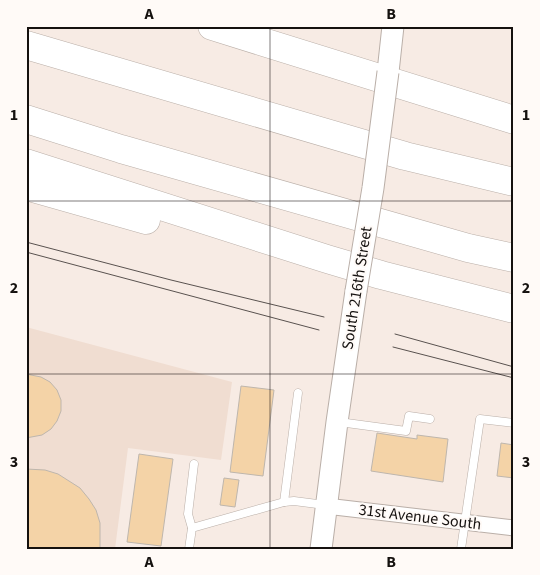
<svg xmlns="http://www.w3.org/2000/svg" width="540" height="575" font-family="'Source Sans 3',sans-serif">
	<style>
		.built { fill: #f0ddd1 }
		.building { fill: #f4d3a7; stroke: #beb6ad }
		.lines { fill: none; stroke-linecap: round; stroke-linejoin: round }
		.service-casing { stroke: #baafa8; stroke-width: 9 }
		.minor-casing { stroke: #baafa8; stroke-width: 17 }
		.secondary-casing { stroke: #baafa8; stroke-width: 23 }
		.motorway-casing { stroke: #baafa8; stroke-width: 29 }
		.service { stroke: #fff; stroke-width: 8 }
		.minor { stroke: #fff; stroke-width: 15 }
		.secondary { stroke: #fff; stroke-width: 21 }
		.motorway { stroke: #fff; stroke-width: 28 }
		.tram { stroke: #59524f; stroke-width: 1 }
		.secondary-bridge-casing { stroke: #baafa8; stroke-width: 23; stroke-linecap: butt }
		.secondary-bridge { stroke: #fff; stroke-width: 21 }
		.grid { fill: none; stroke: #15110f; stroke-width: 1; stroke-opacity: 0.55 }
		.labels { text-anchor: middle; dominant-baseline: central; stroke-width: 4; stroke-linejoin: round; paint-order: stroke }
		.street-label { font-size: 16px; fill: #15110f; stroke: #fffaf7 }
		.neatline { fill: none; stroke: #15110f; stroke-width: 2 }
		.grid-label { font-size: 16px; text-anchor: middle; font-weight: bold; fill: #15110f }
	</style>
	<rect width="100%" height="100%" fill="#f7ebe4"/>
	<!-- built -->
	<polygon class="built" points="26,327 232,382 221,460 128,448 115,549 26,549"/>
	<!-- building -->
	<g class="building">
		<polygon points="26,374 41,377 50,382 57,390 61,400 61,411 57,421 51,429 42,435 26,438"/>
		<polygon points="241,386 274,390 263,476 230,472"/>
		<polygon points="377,433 417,439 417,435 448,439 443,482 371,471"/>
		<polygon points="501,443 514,445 514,478 497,476"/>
		<polygon points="139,454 173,459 161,546 127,542"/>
		<polygon points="26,469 45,470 58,474 80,488 89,499 96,510 100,523 100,549 26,549"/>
		<polygon points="224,478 239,480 235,507 220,505"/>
	</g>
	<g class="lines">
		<defs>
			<g id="service">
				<polyline points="339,422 406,431 409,416 430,419"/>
				<polyline points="284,502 298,393"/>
				<polyline points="192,528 188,514 194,464"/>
				<polyline points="189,549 192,528 284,502 294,501 325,505"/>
				<polyline points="461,549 480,419 514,423"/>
			</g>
			<polyline id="minor" points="326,506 514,528"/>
			<g id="secondary">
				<polyline points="388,72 393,26"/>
				<polyline points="321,549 337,422 356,291"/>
			</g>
			<g id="motorway">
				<polyline points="212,26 514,120"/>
				<polyline points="26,45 405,156 514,182"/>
				<polyline points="26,119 121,149 468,248 514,258"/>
				<polyline points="26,163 327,259 381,275 514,309"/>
				<polyline points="26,186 146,220"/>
			</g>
		</defs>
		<!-- service casing -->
		<use href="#service" class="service-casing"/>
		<!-- minor casing -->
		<use href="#minor" class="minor-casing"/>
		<!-- secondary casing -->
		<use href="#secondary" class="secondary-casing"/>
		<!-- motorway casing -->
		<use href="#motorway" class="motorway-casing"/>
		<!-- service -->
		<use href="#service" class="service"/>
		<!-- minor -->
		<use href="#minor" class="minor"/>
		<!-- secondary -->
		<use href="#secondary" class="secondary"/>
		<!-- motorway -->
		<use href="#motorway" class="motorway"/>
		<!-- tram -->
		<g class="tram">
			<polyline points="26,242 171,280 324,317"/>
			<polyline points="26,252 319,330"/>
			<polyline points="395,334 514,367"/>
			<polyline points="393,347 514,378"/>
		</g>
		<defs>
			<polyline id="secondary-bridge" points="356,291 373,188 388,72"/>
		</defs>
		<!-- secondary-bridge casing -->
		<use href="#secondary-bridge" class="secondary-bridge-casing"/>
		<!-- secondary-bridge -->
		<use href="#secondary-bridge" class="secondary-bridge"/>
	</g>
	<!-- grid -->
	<path class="grid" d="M270 26V549M26 201H514M26 374H514"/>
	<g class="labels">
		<!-- street labels -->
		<g class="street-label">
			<text transform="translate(357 288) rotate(-81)">South 216th Street</text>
			<text transform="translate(420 517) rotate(7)">31st Avenue South</text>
		</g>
	</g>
	<!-- border -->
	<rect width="540" height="575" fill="none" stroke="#fffaf7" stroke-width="55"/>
	<rect x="28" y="28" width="484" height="520" class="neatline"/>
	<g class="grid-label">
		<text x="149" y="19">A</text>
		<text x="391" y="19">B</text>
		<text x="14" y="120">1</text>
		<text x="526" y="120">1</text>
		<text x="14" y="293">2</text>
		<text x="526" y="293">2</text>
		<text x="14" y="467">3</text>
		<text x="526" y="467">3</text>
		<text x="149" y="567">A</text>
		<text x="391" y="567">B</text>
	</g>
</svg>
